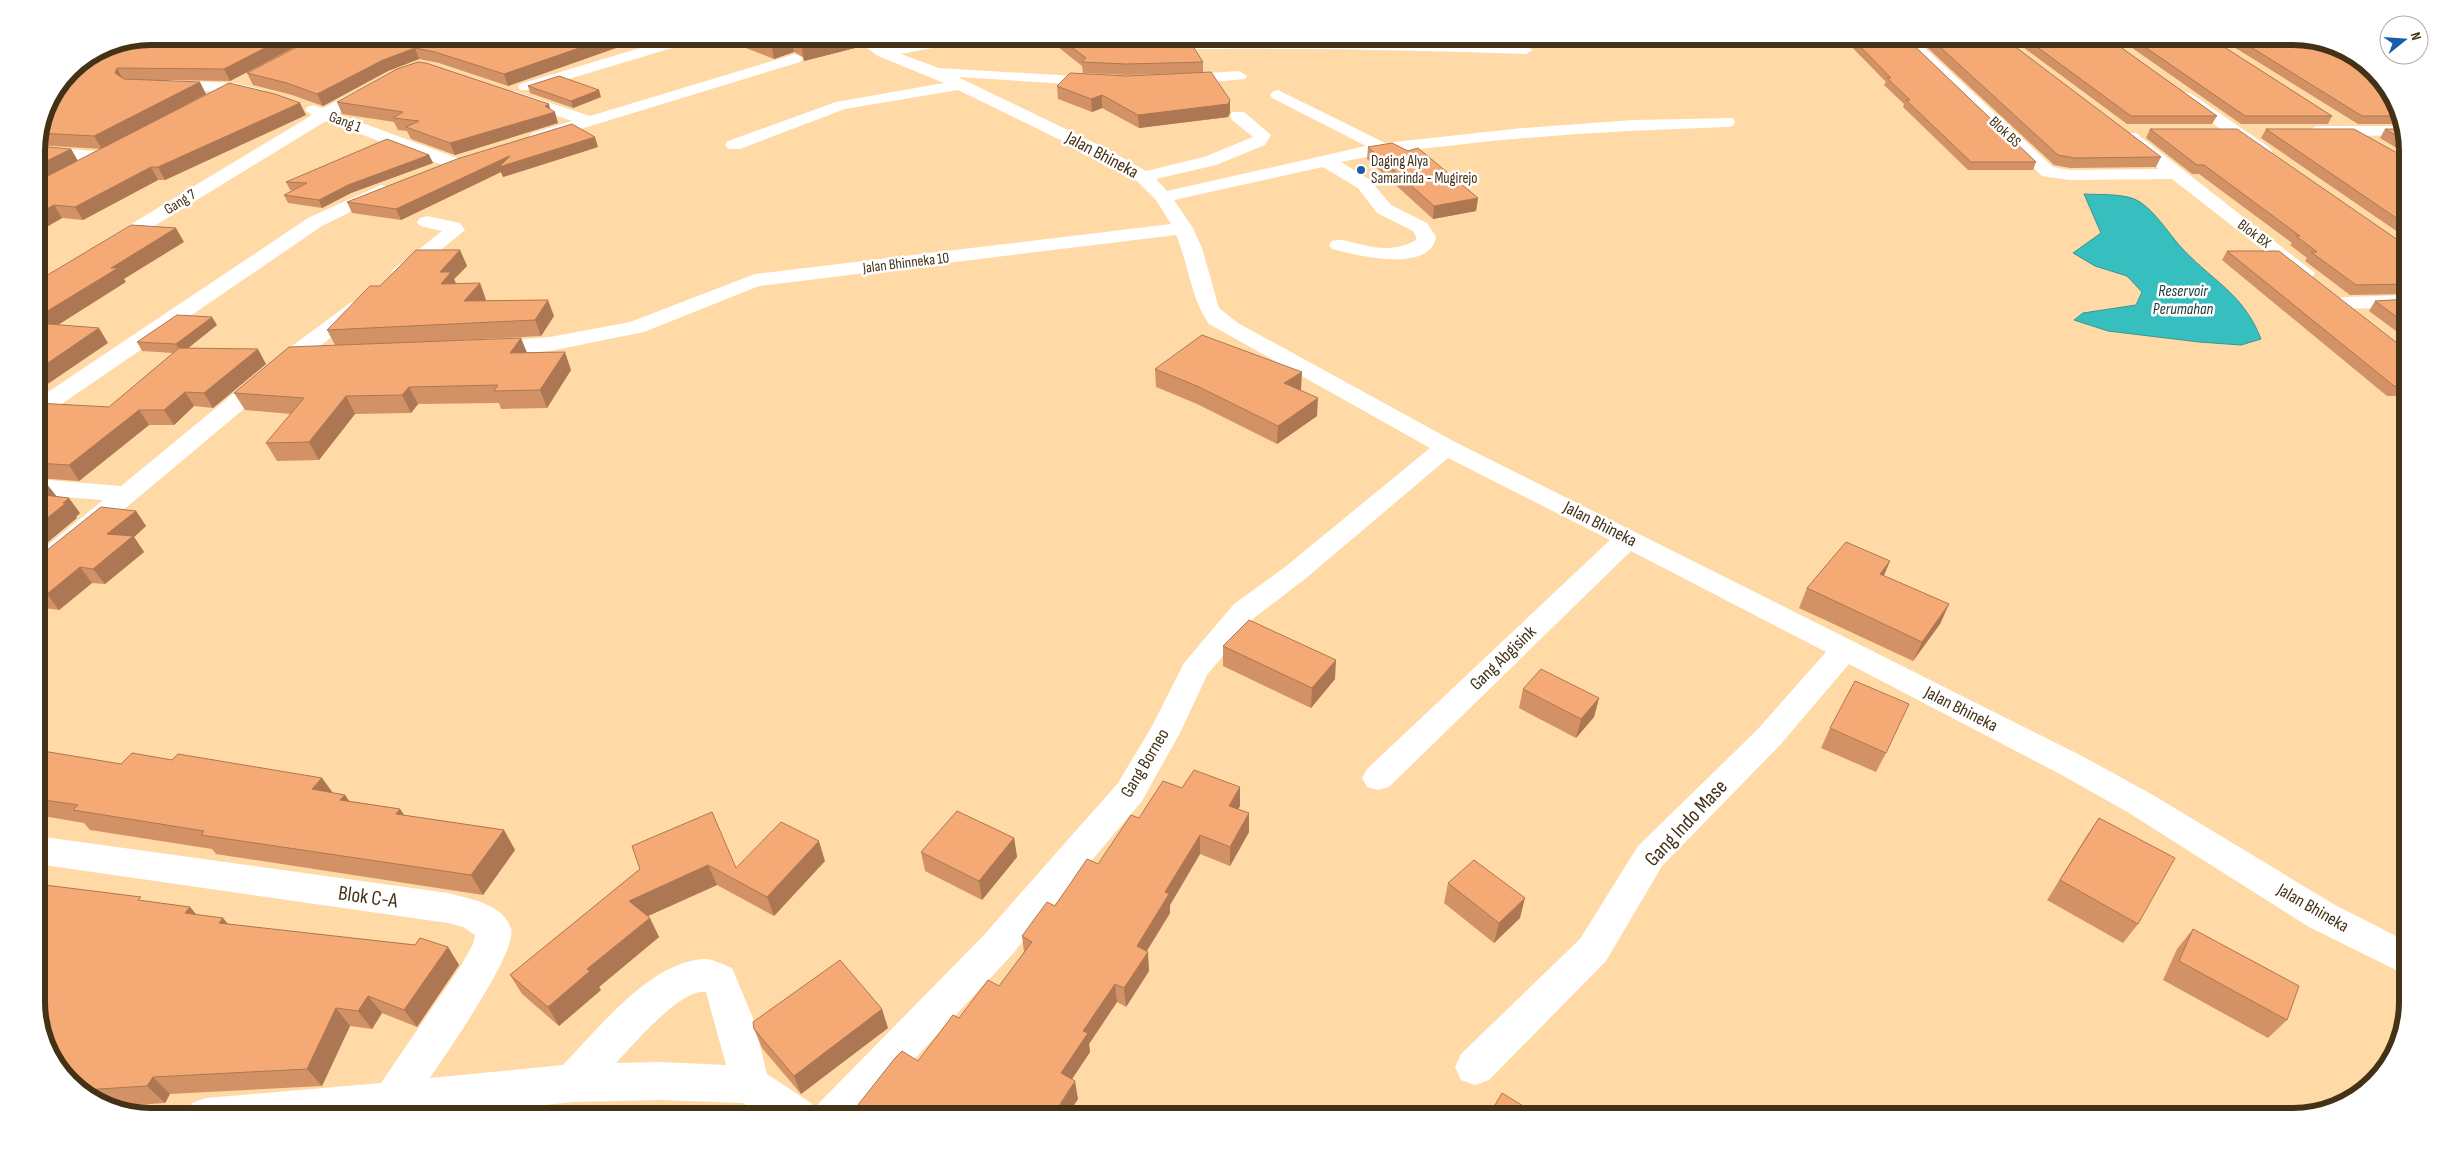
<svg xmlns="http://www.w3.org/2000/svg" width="2444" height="1153" font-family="'Sofia Sans Condensed',sans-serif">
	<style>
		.water { fill: #37bfc0; stroke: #3b958d }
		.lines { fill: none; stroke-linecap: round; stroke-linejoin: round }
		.minor { fill: #fff; fill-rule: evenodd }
		.wall { fill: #d39265 }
		.shaded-wall { fill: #ac7752 }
		.building { fill: #f5aa75; stroke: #ac7752 }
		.poi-dot { fill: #1a5cac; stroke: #fff; stroke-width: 2 }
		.labels { text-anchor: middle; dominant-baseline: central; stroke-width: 5; stroke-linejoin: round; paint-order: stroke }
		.far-street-label { font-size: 15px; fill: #443216; stroke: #fff }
		.far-poi-label { font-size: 15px; fill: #443216; stroke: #fff; text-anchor: start }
		.far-water-label { font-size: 16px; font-style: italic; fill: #193535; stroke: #fff }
		.street-label { font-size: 18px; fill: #443216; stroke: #fff }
		.near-street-label { font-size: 21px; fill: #443216; stroke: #fff }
		.rim { fill: none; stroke: #443216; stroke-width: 6 }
	</style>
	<rect width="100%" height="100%" fill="#ffdaa6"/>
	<!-- water -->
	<path class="water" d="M2084 194C2100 195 2127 193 2140 202 2155 212 2168 232 2179 245 2210 280 2243 292 2261 339L2241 345 2199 342 2108 331 2074 320 2083 313 2136 305 2142 292 2127 276 2095 266 2073 253 2101 233Z"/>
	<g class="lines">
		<!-- minor -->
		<g class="minor">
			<polygon points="246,36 319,38 326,42 319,46 252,42 247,41"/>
			<polygon points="680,36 704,36 702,39 532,90 520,90 518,87 520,84"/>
			<path d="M850 36H867L886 48 950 36H981L974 40 901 54 939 68 1106 78 1108 81 1100 86 958 77 1109 150 1146 171 1204 157 1253 137 1232 120 1230 116 1232 112H1244L1271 135 1265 145 1216 165 1156 179 1167 191 1366 146 1272 98 1270 95 1272 92 1278 90 1385 143 1523 128 1634 120 1733 118 1735 122 1733 126 1727 127C1642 130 1557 134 1473 143 1428 148 1385 153 1341 162L1370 180 1391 205 1427 223 1436 237C1430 274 1355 255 1332 249L1329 245 1332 241C1342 238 1349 242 1359 244 1379 249 1397 251 1416 240V237L1413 231 1377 213 1358 188 1323 167 1174 200 1193 228 1202 248 1219 308 1238 323 1455 442 2082 756 2153 795 2335 905 2408 942V976L2309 927 2129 813 2060 774 1849 664 1780 745 1662 866 1606 961 1489 1080 1475 1085 1461 1080 1455 1067 1461 1054 1580 939 1638 846 1758 729 1826 652 1631 551 1389 787 1378 790 1367 787 1362 778 1367 769 1610 540 1448 458 1305 579 1254 618 1207 675 1181 731 1142 801 1009 958 860 1117H763L743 1103 661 1100 573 1102 426 1117H186L192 1103 206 1098 381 1083 462 964 473 944 475 935 463 927 448 923 37 864V836L448 893C470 899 504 904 511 929 518 952 445 1055 430 1078L563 1065C597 1030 650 962 703 959 712 958 724 965 732 968L753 1018 767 1074 811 1103 815 1112 819 1103 983 936 1118 783 1151 728 1184 663 1234 604 1285 567 1430 448 1209 324C1190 298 1189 264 1176 235L759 286 644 332 550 351 489 356 481 354 478 349 481 344 489 342 550 337 630 322 755 274 1171 224 1156 200 1137 181 1097 158 958 90 845 109 740 149H728L725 145 728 141 836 102 944 83 878 56ZM706 992 726 1065 661 1062 616 1063C632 1046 681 988 706 992Z"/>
			<path d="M1102 36 1214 41H1393L1526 46 1533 50 1526 54C1443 51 1361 49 1278 49 1221 48 1160 53 1104 39Z"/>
			<polygon points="1896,36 1912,36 2053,167 2070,170 2159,169 2121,137 2124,133 2136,133 2315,273 2312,277 2305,279 2298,277 2172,179 2070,180 2042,176"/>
			<polygon points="795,54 800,56 803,59 800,62 538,142 532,141 529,137 532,133 572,121 508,99 506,96 508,93 514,91 590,116"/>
			<polygon points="2351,56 2361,64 2346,66 2338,61 2341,58"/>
			<polygon points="1239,71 1247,76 1245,79 1178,85 1170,80 1178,75"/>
			<polygon points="166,80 235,83 263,90 265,93 257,98 235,93 160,88 158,85"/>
			<polygon points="371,83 379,88 377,91 338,114 460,159 463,163 460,167 448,167 326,121 117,249 110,251 103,249 100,245 103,241 312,115 305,110 307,107 313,105 323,108"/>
			<polygon points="2186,92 2192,94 2269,147 2272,151 2269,155 2257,155 2180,100 2178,97 2180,94"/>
			<polygon points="2320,126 2401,126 2405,136 2314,135 2312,131 2314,127"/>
			<polygon points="36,146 105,152 111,153 114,157 111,161 105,162 36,156"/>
			<polygon points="381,185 387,186 390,190 387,194 322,226 44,416 36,418 36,400 308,218"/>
			<polygon points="427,216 460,223 465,230 408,277 401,279 394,277 391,273 394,269 442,231 420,226 417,222 420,218"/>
			<polygon points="2408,295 2408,307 2344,309 2337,307 2334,303 2337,299 2344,297"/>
			<polygon points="357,301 364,303 368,307 364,311 300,362 47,574 37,577 37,554 103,500 36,495 36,479 121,486 284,352 350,303"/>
		</g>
	</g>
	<!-- wall -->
	<g class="wall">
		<polygon points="288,36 293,48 230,81 167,80 206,94 135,132 306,115 165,180 158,180 83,220 62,218 36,233 71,149 78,161 101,149 36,145 45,107 101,60 86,60 108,45"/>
		<polygon points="318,36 507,36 493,46 498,46 511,36 650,36 508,86 439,63 419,59 388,71 323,106 292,95 253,85 247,73"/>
		<polygon points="715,36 851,36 855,48 804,61 803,57 794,52 774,59"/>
		<polygon points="1050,36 1143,36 1203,62 1203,72 1230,113 1228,117 1139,128 1102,108 1092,112 1058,99 1057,86 1127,76 1189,73 1127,75 1083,73 1082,66 1053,43"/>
		<polygon points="1150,36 1180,36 1180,38"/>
		<polygon points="1841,36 1904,36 2036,162 2033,170 1968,170 1903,107 1904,104 1884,85 1886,82"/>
		<polygon points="1919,36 2001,36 2161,157 2156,167 2070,168 2054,165 1918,39"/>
		<polygon points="2014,36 2105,36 2217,116 2212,124 2127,124 2012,39"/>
		<polygon points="2115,36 2207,36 2332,116 2328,124 2241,124"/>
		<polygon points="2216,36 2293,36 2388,87 2401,124 2358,124"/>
		<polygon points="2321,42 2337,45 2356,60 2334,47"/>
		<polygon points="528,86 601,97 573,108 530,93"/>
		<polygon points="337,102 550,109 558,123 455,155 411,139 407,131 398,130 394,122 342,114"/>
		<polygon points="2150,129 2408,247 2408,294 2350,295 2305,261 2307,258 2290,245 2292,243 2199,174 2192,174 2146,138"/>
		<polygon points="2266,129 2408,159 2408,239 2261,138"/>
		<polygon points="2385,129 2402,129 2408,144 2408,155 2380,138"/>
		<polygon points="598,147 503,177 501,172 401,220 352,213 347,202"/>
		<polygon points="1368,147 1478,198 1476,211 1433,219 1367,159"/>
		<polygon points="429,155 433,163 351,193 322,208 288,203 284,195 294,190 290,190 286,182"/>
		<polygon points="460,250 467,266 454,279 456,284 480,283 486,300 485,301 554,316 541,336 444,341 527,353 571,370 547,408 501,409 499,403 418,404 411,413 355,414 319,460 277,461 266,443 291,414 245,410 234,393 335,345 327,330 380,286"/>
		<polygon points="2227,251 2408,351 2408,396 2387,396 2222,260"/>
		<polygon points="2408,299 2408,340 2369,311 2375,301"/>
		<polygon points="217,325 188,348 266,364 213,408 194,406 174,425 149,425 79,481 36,478 36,403 109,407 173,353 142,351 137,342"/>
		<polygon points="1155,369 1301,390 1300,390 1317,416 1277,444 1197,404 1156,387"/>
		<polygon points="136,511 146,526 134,537 144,552 105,584 92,583 59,610 36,607 36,559"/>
		<polygon points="1890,561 1884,576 1949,604 1940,624 1913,661 1799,608 1807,588"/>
		<polygon points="1223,646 1335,679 1311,708 1223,666"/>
		<polygon points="1523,689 1599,698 1594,717 1576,738 1519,708"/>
		<polygon points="1830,728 1886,753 1876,772 1821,748"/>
		<polygon points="37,750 121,764 172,760 322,778 332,793 345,795 349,801 400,809 404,815 504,830 515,850 483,895 216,854 212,849 90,830 84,823 37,815"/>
		<polygon points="1240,787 1240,806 1238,809 1249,832 1230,866 1200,854 1170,905 1170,913 1147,951 1149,971 1126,1007 1117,1002 1089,1044 1090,1052 1072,1079 1078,1099 1066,1117 851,1117 850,1115 918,1061 959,1018 999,986 1024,952 1022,936 1055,906 1098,864 1139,818 1182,788"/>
		<polygon points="2099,818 2138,924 2123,943 2047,900 2086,837"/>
		<polygon points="1014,838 1017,857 982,900 925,871 921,852"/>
		<polygon points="632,846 736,868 825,861 774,916 717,885 648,916 659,937 599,987 601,990 559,1026 522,994 510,975 640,869"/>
		<polygon points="1448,883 1520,918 1494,943 1444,903"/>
		<polygon points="144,901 190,907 196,915 223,918 227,924 415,945 448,947 459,965 417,1027 382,1013 372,1029 350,1026 322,1086 170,1094 165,1103 106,1107 60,1072"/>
		<polygon points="2193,929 2287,1020 2268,1038 2163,980 2177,949"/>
		<polygon points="888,1028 801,1094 762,1048 754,1029"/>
	</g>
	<!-- shaded-wall -->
	<g class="shaded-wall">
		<polygon points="288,36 293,48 230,81 224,69"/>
		<polygon points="487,36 507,36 490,49 483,43 486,37"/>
		<polygon points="614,36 650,36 508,86 504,74"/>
		<polygon points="926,36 939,36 926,39"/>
		<polygon points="853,37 855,48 804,61 802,49"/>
		<polygon points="792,41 794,52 774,59 772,47"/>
		<polygon points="415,48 419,59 388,71 323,106 317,94 383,60"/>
		<polygon points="117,68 123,80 115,73"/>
		<polygon points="200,82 206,94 102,149 94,136"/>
		<polygon points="599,90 601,97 573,108 571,101"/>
		<polygon points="1102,95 1102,108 1092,112 1091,99"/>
		<polygon points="1230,100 1230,113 1228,117 1139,128 1138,115"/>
		<polygon points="300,103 306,115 165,180 158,167"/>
		<polygon points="549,104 551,113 555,112 558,123 455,155 450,143"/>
		<polygon points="595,137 598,147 503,177 501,172 401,220 396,209 507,157"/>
		<polygon points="71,149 78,161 36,184 36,166"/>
		<polygon points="429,155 433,163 351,193 322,208 319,200 348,185"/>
		<polygon points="151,167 158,180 83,220 75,207"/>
		<polygon points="1478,198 1476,211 1433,219 1434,206"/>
		<polygon points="54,205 62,218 36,233 36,215"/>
		<polygon points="176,228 184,242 124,279 126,282 39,337 36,334 36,318 111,268"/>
		<polygon points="460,250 467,266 454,279 458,288 441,284 440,272"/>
		<polygon points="36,262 45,274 36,280"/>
		<polygon points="480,283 486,300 471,318 464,301"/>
		<polygon points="548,300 554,316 541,336 535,320"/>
		<polygon points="212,317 217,325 182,353 176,344"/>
		<polygon points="99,328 108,343 36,392 36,371"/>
		<polygon points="521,338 528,355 510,353"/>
		<polygon points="258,349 266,364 213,408 204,393"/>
		<polygon points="565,352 571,370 547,408 540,390"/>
		<polygon points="1302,372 1301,390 1284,401 1284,383"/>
		<polygon points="409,387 418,404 411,413 402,395"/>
		<polygon points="185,392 194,406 174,425 164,410"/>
		<polygon points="346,396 355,414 319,460 309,442"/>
		<polygon points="1318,398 1317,416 1277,444 1278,426"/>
		<polygon points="139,410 149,425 79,481 69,465"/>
		<polygon points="46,483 58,498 36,499 36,491"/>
		<polygon points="69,498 80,513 76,517 77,518 36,552 36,527"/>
		<polygon points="136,511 146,526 134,537 144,552 105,584 93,569 107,534"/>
		<polygon points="1890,561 1881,581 1880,574"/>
		<polygon points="80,567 92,583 59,610 47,594"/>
		<polygon points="1949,604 1940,624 1913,661 1922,642"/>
		<polygon points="1336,660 1335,679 1311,708 1312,688"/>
		<polygon points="1599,698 1594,717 1576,738 1581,719"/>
		<polygon points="322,778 336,797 312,789"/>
		<polygon points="1240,787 1240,806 1229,825 1229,806"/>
		<polygon points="345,795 358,814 340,800"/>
		<polygon points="400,809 413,828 396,814"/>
		<polygon points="1249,813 1249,832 1230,866 1230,847"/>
		<polygon points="504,830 515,850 483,895 471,875"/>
		<polygon points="1200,835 1200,854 1170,905 1170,913 1138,965 1137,946 1165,892"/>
		<polygon points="1014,838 1017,857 982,900 979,881"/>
		<polygon points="819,841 825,861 774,916 767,897"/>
		<polygon points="708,865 717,885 639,920 629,901"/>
		<polygon points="1525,898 1520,918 1494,943 1499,923"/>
		<polygon points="190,907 205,925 185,913"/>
		<polygon points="223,918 238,936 219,923"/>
		<polygon points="650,918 659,937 599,987 601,990 559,1026 548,1007 587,969"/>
		<polygon points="448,947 459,965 417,1027 404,1010"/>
		<polygon points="1148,952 1149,971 1126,1007 1124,988"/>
		<polygon points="1115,984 1117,1002 1089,1044 1090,1052 1064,1091 1061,1073 1083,1031"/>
		<polygon points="368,996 382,1013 372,1029 358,1011"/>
		<polygon points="336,1008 350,1026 322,1086 307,1069"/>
		<polygon points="882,1009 888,1028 801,1094 794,1076"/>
		<polygon points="153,1077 170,1094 165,1103 147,1086"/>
		<polygon points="1075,1081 1078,1099 1066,1117 1052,1117"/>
	</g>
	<!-- building -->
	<g class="building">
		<polygon points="151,36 288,36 224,69 117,68 115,73 124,79 200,82 94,136 39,133 45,107 64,78 122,50 102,49 108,45"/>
		<polygon points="318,36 487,36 486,37 483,43 487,46 498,46 511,36 614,36 504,74 435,52 415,48 383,60 317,94 287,83 247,73"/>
		<polygon points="742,36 851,36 853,37 802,49 802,46 792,41 772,47"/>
		<polygon points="1057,36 1143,36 1189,40 1203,62 1126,64 1082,62 1086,58"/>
		<polygon points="1850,36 1904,36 2036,162 1971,162 1906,100 1910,100 1887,78 1891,78"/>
		<polygon points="1928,36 2001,36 2161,157 2075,158 2058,155"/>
		<polygon points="2022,36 2105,36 2217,116 2131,116"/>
		<polygon points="2129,36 2207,36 2332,116 2245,116"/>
		<polygon points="2233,36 2293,36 2311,40 2369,71 2388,87 2398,116 2362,116"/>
		<polygon points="418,62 426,63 549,104 545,106 555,112 450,143 406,127 419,121 393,118 403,112 337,102 397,69"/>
		<polygon points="1211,72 1230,100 1228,104 1138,115 1102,95 1091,99 1057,86 1070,73 1127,76"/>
		<polygon points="559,76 599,90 571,101 528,86"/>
		<polygon points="229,83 275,94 300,103 158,167 151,167 75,207 54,205 36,215 36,182"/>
		<polygon points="572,124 595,137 499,167 510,156 507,157 396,209 347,202 457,159"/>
		<polygon points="2150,129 2237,129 2408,247 2408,284 2356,285 2311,252 2317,252 2296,236 2300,236 2204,165 2197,165"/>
		<polygon points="2266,129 2354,129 2408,159 2408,226"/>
		<polygon points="2385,129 2402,129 2407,142"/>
		<polygon points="387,139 429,155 348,185 319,200 284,195 307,183 286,182"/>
		<polygon points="1392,143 1408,151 1418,148 1478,198 1434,206 1368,147"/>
		<polygon points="36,146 71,149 36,166"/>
		<polygon points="131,225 176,228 111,268 118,268 36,318 36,282"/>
		<polygon points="416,250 460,250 440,272 451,272 441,284 480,283 464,301 548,300 535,320 327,330 370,286 380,286"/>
		<polygon points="2227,251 2279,251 2406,350 2408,351 2408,386 2394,386"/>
		<polygon points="2408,299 2408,325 2375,301"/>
		<polygon points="177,315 212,317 176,344 137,342"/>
		<polygon points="36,323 99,328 36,371"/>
		<polygon points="1202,335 1302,372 1284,383 1318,398 1278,426 1197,386 1155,369"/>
		<polygon points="521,338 510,353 565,352 540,390 494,391 498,385 409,387 402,395 346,396 309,442 266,443 304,398 234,393 289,347"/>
		<polygon points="179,348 258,349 204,393 185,392 164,410 139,410 69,465 36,463 36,403 109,407"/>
		<polygon points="36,482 46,483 36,491"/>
		<polygon points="36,494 69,498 63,503 66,503 36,527"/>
		<polygon points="101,507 136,511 107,534 133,536 93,569 80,567 47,594 36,593 36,559"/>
		<polygon points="1846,542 1890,561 1880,574 1949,604 1922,642 1807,588"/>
		<polygon points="1249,620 1336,660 1312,688 1223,646"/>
		<polygon points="1541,669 1599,698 1581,719 1523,689"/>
		<polygon points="1855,681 1909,704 1886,753 1830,728"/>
		<polygon points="37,750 121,764 132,753 172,760 178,754 322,778 312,789 345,795 340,800 400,809 396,814 504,830 471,875 201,835 204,831 73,810 78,805 37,799"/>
		<polygon points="1194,770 1240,787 1229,806 1249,813 1230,847 1200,835 1165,892 1169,894 1137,946 1148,952 1124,988 1115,984 1083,1031 1088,1033 1061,1073 1075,1081 1052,1117 854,1117 850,1115 895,1058 902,1051 918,1061 953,1015 959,1018 988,980 999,986 1032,942 1022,936 1047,902 1055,906 1087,859 1098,864 1131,815 1139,818 1163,781 1182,788"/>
		<polygon points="957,811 1014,838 979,881 921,852"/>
		<polygon points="712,812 736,868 781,822 819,841 767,897 708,865 629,901 650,918 587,969 590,971 548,1007 510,975 640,869 632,846"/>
		<polygon points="2099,818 2175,858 2138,924 2060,880"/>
		<polygon points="1474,860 1525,898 1499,923 1448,883"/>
		<polygon points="37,884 141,897 138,900 190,907 185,913 223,918 219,923 415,945 420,938 448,947 404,1010 368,996 358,1011 336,1008 307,1069 153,1077 147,1086 84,1090 60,1072 37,1010"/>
		<polygon points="2193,929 2299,986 2287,1020 2179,961"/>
		<polygon points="840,960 882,1009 794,1076 754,1029 753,1022"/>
		<polygon points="1502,1093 1541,1117 1488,1117"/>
		<polygon points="600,1115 600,1117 579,1117"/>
	</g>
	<!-- markers -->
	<circle class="poi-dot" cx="1361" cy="170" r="5"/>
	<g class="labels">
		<!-- far-street labels -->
		<g class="far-street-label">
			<text transform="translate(345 122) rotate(21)">Gang 1</text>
			<text transform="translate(2005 132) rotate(43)">Blok BS</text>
			<text transform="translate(180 202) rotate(-32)">Gang 7</text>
			<text transform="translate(2254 234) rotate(37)">Blok BX</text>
			<text transform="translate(906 263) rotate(-7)">Jalan Bhinneka 10</text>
		</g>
		<!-- far-poi labels -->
		<g class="far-poi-label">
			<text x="1371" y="161">Daging Alya<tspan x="1371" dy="17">Samarinda - Mugirejo</tspan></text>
		</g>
		<!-- far-water labels -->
		<g class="far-water-label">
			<text x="2183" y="291">Reservoir<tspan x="2183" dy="18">Perumahan</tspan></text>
		</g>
		<!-- street labels -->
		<g class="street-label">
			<text transform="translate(1102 155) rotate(28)">Jalan Bhineka</text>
			<text transform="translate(1600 524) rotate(27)">Jalan Bhineka</text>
			<text transform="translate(1503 658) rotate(-44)">Gang Abgisink</text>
			<text transform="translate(1961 709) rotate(27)">Jalan Bhineka</text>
			<text transform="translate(1145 763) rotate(-59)">Gang Borneo</text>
			<text transform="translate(2313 908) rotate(30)">Jalan Bhineka</text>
		</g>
		<!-- near-street labels -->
		<g class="near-street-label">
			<text transform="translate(1686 823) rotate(-47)">Gang Indo Mase</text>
			<text transform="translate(368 897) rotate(8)">Blok C-A</text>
		</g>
	</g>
	<!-- crop -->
	<path d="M0 0H2444V1153H0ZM151 45H2293A106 106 0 0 1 2399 151V1002A106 106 0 0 1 2293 1108H151A106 106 0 0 1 45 1002V151A106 106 0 0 1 151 45Z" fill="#fff" fill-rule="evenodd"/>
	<path class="rim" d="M151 45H2293A106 106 0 0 1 2399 151V1002A106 106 0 0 1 2293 1108H151A106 106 0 0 1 45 1002V151A106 106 0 0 1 151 45Z"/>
	<!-- north arrow -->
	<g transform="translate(2404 40) rotate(73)"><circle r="24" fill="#ffffff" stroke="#b4ada2"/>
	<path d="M0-4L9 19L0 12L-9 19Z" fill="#1a5cac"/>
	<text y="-8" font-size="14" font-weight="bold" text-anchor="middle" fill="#443216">N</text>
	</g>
</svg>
